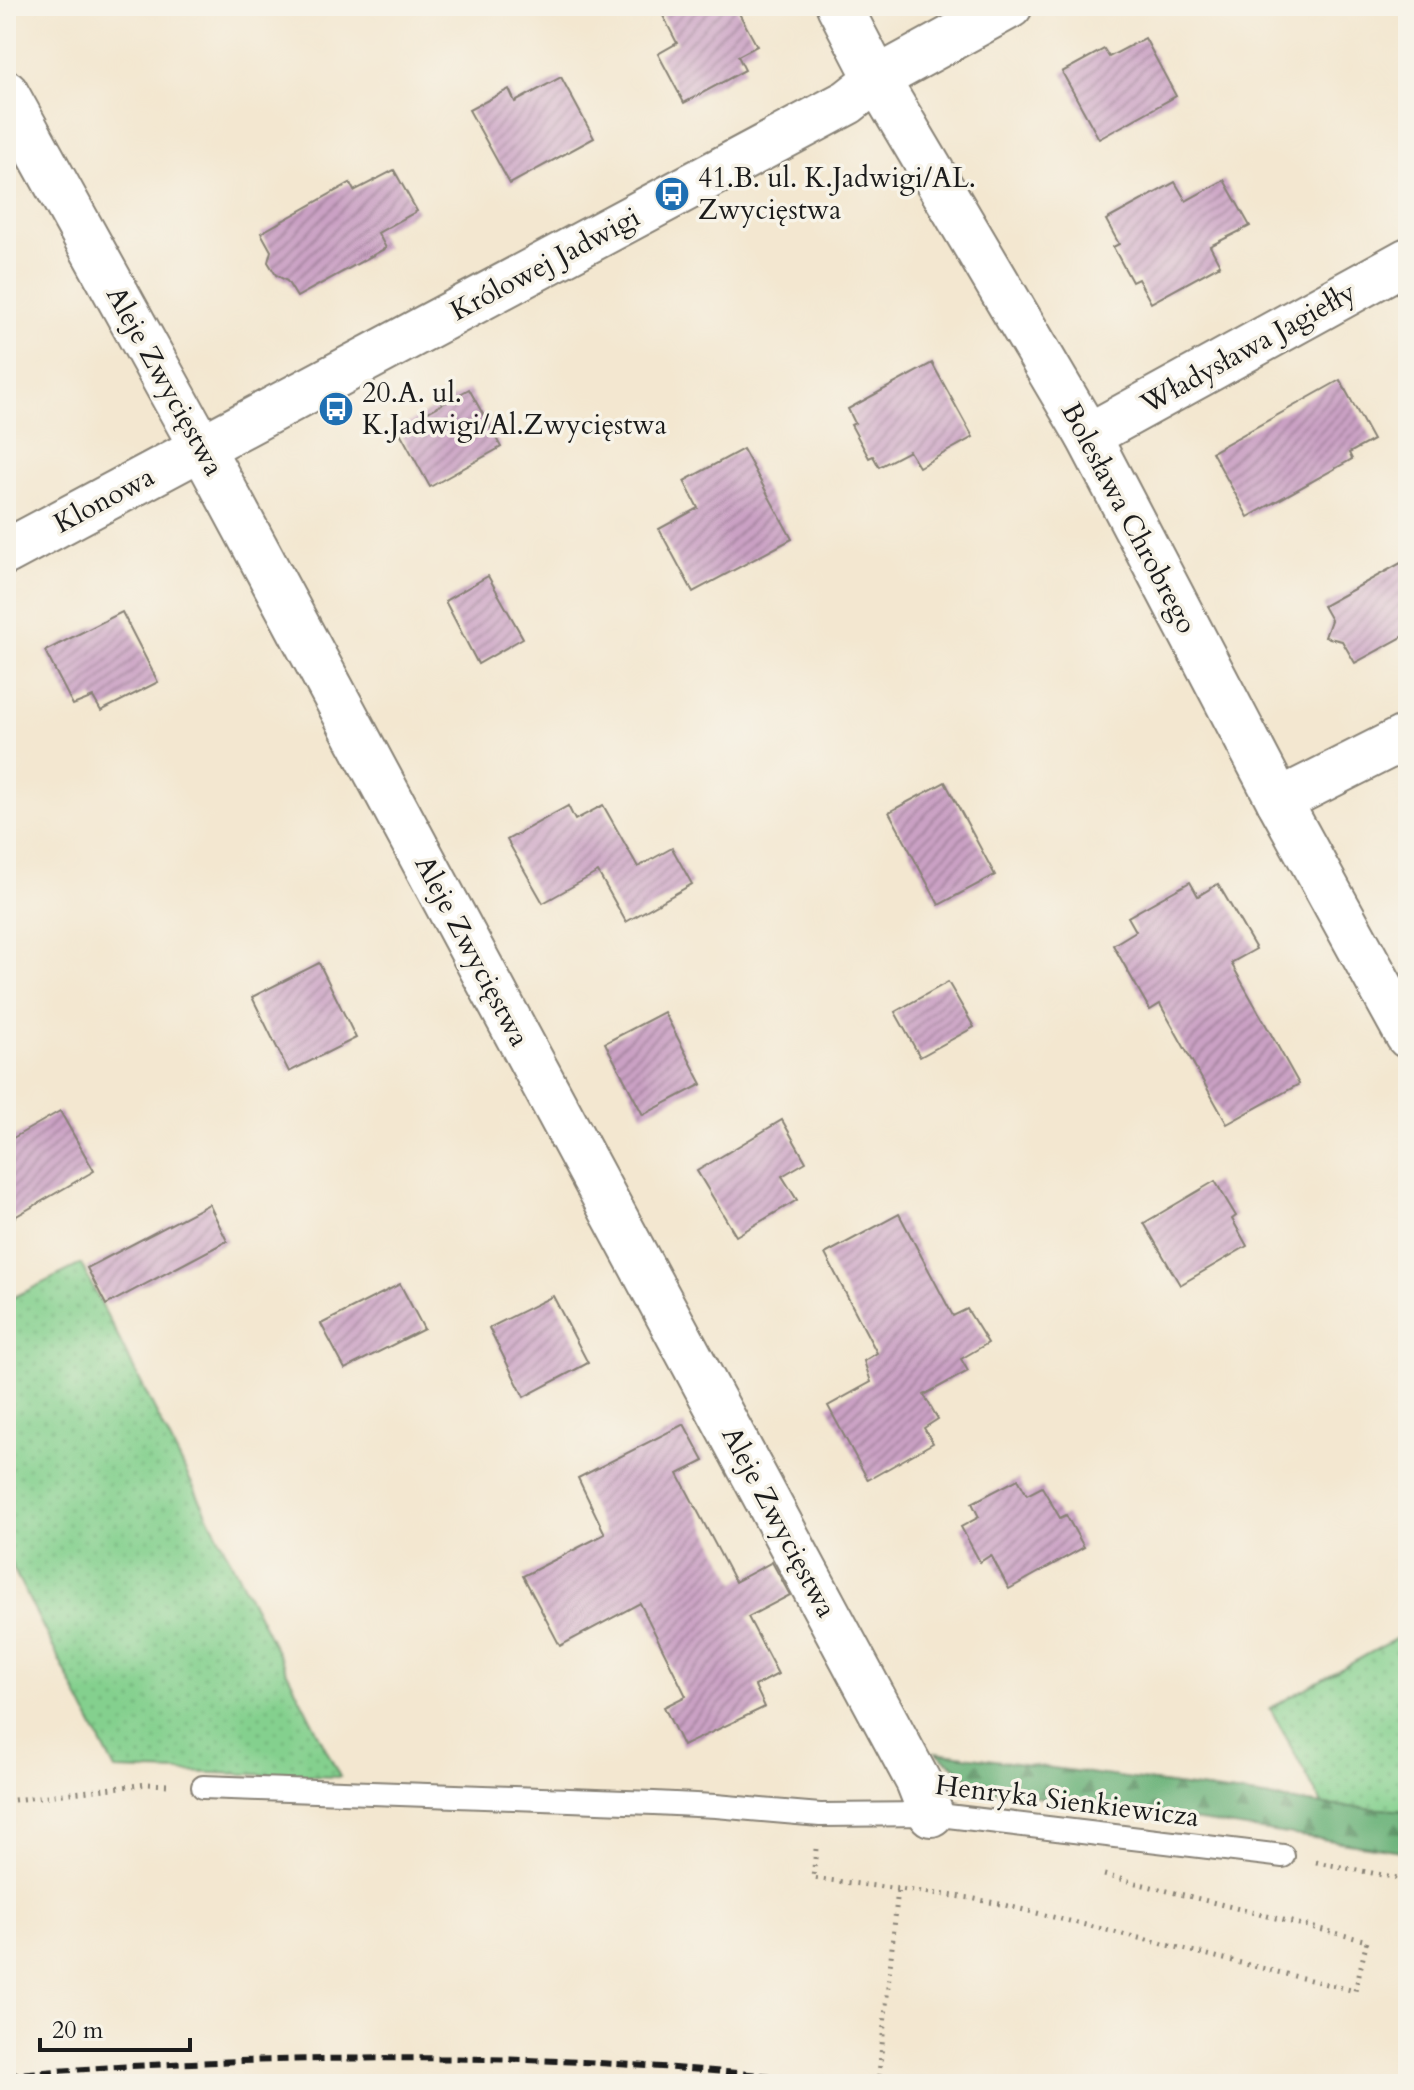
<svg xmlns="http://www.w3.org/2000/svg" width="1414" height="2090" font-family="Cardo,serif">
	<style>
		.grass { fill: url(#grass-dots); stroke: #507655; stroke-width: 2 }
		.forest { fill: url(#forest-firs); stroke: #44674a; stroke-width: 2 }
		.building { fill: url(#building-hatch) }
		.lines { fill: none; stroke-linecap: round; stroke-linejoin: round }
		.service-casing { stroke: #888276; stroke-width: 26 }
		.minor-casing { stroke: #888276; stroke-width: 48 }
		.path { stroke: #888276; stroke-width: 5; stroke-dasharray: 2 6; stroke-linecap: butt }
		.service { stroke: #fff; stroke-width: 22 }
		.minor { stroke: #fff; stroke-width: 44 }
		.rail { stroke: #1c1c1c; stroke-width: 6; stroke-dasharray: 12 6; stroke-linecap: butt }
		.labels { text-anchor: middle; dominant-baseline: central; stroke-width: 7; stroke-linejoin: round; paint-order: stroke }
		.poi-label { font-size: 28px; fill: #1c1c1c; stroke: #f7f3e8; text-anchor: start }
		.street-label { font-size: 28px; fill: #1c1c1c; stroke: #f7f3e8 }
	</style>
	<defs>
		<pattern id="grass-dots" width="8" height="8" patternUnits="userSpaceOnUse" patternTransform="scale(2)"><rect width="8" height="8" fill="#84d08e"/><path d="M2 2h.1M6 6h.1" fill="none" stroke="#71b27a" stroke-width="1.8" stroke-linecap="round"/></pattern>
		<pattern id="forest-firs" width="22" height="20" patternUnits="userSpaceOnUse" patternTransform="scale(2)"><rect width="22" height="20" fill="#6bb279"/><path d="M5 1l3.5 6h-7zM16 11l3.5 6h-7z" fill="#579062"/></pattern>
		<pattern id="building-hatch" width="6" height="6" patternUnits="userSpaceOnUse" patternTransform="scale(2)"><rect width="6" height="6" fill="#caa1c4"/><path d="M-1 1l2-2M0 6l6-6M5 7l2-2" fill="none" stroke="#a3829e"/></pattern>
	</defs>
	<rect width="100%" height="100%" fill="#f7f3e8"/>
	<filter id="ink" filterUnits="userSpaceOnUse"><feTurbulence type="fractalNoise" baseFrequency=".0125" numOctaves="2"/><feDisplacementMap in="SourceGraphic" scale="16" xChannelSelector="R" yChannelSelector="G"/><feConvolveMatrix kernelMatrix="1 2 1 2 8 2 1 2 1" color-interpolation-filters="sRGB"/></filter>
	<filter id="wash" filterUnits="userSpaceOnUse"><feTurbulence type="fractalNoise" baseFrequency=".006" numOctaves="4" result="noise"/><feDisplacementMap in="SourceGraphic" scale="32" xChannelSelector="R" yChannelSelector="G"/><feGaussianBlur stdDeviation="1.8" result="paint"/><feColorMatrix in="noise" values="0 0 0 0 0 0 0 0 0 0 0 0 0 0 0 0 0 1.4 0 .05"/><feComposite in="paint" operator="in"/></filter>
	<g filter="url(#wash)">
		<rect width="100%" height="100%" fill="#f3e7d0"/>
		<!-- grass -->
		<g class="grass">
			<polygon points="81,1264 340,1777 115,1770 6,1554 6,1301"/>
			<polygon points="1408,1632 1408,1811 1323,1806 1270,1708"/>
		</g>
		<!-- forest -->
		<polygon class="forest" points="936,1752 1323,1805 1408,1811 1408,1852 983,1789"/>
		<g id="blocks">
			<!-- building -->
			<g class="building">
				<polygon points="658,6 735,6 757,46 738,56 745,70 684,103 658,54 677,43"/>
				<polygon points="1145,38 1176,96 1099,139 1062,72 1104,49 1109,57"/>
				<polygon points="561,77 594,138 510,184 469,110 509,89 515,102"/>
				<polygon points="394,170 417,211 378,233 386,248 297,297 287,281 276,275 268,262 271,251 261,233 350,183 354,191"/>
				<polygon points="1224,180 1250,226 1210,246 1220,265 1151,303 1138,279 1132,282 1113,247 1119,244 1106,220 1175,182 1186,201"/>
				<polygon points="932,363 973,437 919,467 909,451 879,467 873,456 869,458 851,425 855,423 848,409"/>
				<polygon points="1340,380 1373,440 1349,453 1352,459 1248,517 1212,452"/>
				<polygon points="469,389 501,447 430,487 398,429"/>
				<polygon points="743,449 792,539 693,592 659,529 698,508 684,481"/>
				<polygon points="1408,559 1408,634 1355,663 1342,641 1325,637 1331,620 1323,606"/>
				<polygon points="488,576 523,638 478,664 445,601"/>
				<polygon points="122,612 158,682 101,711 93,697 73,705 45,651"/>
				<polygon points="945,782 995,875 939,905 889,812"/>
				<polygon points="603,805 638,867 672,848 692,884 626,922 598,872 543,903 507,840 568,806 575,820"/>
				<polygon points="1190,882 1198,896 1218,884 1256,949 1231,963 1299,1084 1227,1124 1160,1004 1150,1010 1113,945 1136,931 1128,917"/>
				<polygon points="319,963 356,1038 289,1072 252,997"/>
				<polygon points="948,982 974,1027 920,1057 895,1012"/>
				<polygon points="664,1012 702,1084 643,1115 605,1043"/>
				<polygon points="60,1111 94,1171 6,1222 6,1142"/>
				<polygon points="782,1120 806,1162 782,1176 797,1200 736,1236 697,1171"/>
				<polygon points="1215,1181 1236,1216 1232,1219 1247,1246 1180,1285 1144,1223"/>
				<polygon points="209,1204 227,1241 106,1305 87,1268"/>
				<polygon points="899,1214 953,1316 967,1309 988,1343 961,1359 968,1371 924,1395 938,1419 924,1428 933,1443 868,1480 828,1406 871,1382 864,1361 877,1353 825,1254"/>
				<polygon points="400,1284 424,1329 345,1369 321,1324"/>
				<polygon points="553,1296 588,1363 524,1397 489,1328"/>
				<polygon points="684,1424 704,1461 678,1474 735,1582 772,1562 790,1595 748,1617 778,1674 755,1686 765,1707 683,1746 664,1707 686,1696 640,1603 560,1646 523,1576 605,1534 578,1478"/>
				<polygon points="1018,1479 1027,1495 1042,1487 1060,1518 1066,1515 1084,1547 1009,1589 991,1555 980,1562 961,1527 979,1517 972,1503"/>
			</g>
		</g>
	</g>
	<g filter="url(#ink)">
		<use href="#blocks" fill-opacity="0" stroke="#888276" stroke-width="2"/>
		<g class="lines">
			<defs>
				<polyline id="service" points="203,1787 654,1803 716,1806 820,1815 931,1814 1283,1856"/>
				<g id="minor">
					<polyline points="839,6 877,79 1088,436 1279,801 1408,1036"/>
					<polyline points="6,93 202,448 918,1781 931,1814"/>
					<polyline points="1088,436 1408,260"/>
					<polyline points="6,552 848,102 877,79 1010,6"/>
					<polyline points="1279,801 1408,736"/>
				</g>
			</defs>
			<!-- service casing -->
			<use href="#service" class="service-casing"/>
			<!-- minor casing -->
			<use href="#minor" class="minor-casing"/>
			<!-- path -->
			<g class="path">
				<polyline points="6,1801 147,1784 168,1785"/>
				<polyline points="816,1849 813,1878 970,1898 1000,1904 1355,1991 1367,1941 1100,1874"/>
				<polyline points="1316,1862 1408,1880"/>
				<polyline points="878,2084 898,1889"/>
			</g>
			<!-- service -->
			<use href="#service" class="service"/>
			<!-- minor -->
			<use href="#minor" class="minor"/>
			<!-- rail -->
			<path class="rail" d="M6 2075C197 2059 391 2054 583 2062 674 2067 764 2075 855 2084"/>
		</g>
	</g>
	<!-- icons -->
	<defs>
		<symbol id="bus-disc" viewBox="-11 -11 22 22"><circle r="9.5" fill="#1f6fb2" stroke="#f7f3e8"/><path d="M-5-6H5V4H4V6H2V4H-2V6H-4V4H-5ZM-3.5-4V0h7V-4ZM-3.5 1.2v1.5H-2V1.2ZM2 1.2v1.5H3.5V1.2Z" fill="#fff"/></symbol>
	</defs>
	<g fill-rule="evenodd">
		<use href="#bus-disc" x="652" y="174" width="40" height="40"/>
		<use href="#bus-disc" x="316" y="389" width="40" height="40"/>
	</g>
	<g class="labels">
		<!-- poi labels -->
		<g class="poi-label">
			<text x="698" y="178">41.B. ul. K.Jadwigi/AL.<tspan x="698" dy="32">Zwycięstwa</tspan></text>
			<text x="362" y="393">20.A. ul.<tspan x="362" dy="32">K.Jadwigi/Al.Zwycięstwa</tspan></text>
		</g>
		<!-- street labels -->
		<g class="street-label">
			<text transform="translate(545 264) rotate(-28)">Królowej Jadwigi</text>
			<text transform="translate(1248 348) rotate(-29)">Władysława Jagiełły</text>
			<text transform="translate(165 381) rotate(61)">Aleje Zwycięstwa</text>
			<text transform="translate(104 500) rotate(-28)">Klonowa</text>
			<text transform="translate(1129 518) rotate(62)">Bolesława Chrobrego</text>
			<text transform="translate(472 951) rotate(62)">Aleje Zwycięstwa</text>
			<text transform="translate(779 1522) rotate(62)">Aleje Zwycięstwa</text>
			<text transform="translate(1067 1801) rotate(7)">Henryka Sienkiewicza</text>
		</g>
	</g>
	<!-- margin -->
	<rect width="1414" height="2090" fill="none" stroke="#f7f3e8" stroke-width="32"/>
	<!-- scale -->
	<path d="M40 2038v12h150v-12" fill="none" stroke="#1c1c1c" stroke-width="4"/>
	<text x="52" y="2038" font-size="24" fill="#1c1c1c" stroke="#f7f3e8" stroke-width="6" paint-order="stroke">20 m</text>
</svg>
